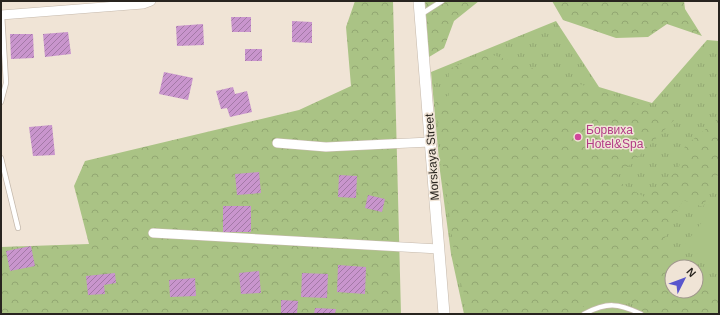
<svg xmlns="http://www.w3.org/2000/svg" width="720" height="315" font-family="Helvetica,sans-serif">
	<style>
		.grass { fill: url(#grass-tufts); fill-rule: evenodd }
		.forest { fill: url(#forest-crowns) }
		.pitch { fill: #aac385 }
		.building { fill: url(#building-hatch) }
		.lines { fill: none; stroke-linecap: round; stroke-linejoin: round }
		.service-casing { stroke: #c5b9ac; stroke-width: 6 }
		.minor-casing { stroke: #c5b9ac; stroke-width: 10 }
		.tertiary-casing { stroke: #c5b9ac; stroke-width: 12 }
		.service { stroke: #fff; stroke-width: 4.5 }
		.minor { stroke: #fff; stroke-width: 9 }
		.tertiary { stroke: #fff; stroke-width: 11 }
		.hotel-dot { fill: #d1479c; stroke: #f0e4d6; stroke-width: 1.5 }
		.labels { text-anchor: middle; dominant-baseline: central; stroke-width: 3; stroke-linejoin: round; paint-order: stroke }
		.hotel-label { font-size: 12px; fill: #b23c85; stroke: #f0e4d6; text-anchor: start }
		.street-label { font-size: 12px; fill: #28241f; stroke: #f0e4d6 }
	</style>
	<defs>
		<pattern id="grass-tufts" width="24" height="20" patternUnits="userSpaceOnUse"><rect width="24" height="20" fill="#aac385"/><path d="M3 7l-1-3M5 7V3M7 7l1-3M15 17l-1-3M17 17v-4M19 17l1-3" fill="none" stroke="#92a772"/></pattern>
		<pattern id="forest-crowns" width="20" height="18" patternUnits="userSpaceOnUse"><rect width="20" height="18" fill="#aac385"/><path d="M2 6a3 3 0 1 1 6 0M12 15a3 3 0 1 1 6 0" fill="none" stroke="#92a772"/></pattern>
		<pattern id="building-hatch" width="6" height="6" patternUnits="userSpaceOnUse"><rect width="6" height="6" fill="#c995cd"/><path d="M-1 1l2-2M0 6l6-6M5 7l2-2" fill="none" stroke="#a379a6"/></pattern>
	</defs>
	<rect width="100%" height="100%" fill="#f0e4d6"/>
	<!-- grass -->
	<path class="grass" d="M556 21 599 87 652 103 707 40 719 41V314H464L451 254 440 171 431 72ZM672 267H696V291H672Z"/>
	<!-- forest -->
	<g class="forest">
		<polygon points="355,1 393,1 401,314 1,314 1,247 89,244 74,186 85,161 299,110 351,86 346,27"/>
		<polygon points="425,1 479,1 454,21 444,48 429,57"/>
		<polygon points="552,1 684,1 685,9 702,36 667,24 648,37 616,38 563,20"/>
		<polygon points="487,53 654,109 663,102 674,120 636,159 614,179 646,198 678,170 685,146 719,118 719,172 703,207 683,200 661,246 686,267 672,267 672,291 696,291 696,275 707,284 719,290 719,314 647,314 628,301 600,294 573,314 471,314 456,268 435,102 449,95 449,69"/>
	</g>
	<!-- pitch -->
	<polygon class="pitch" points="719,200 719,270 685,244"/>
	<!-- building -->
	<g class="building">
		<polygon points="231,17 251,17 251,32 232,32"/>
		<polygon points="292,21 312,22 312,43 292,42"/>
		<polygon points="203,24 204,45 177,46 176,26"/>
		<polygon points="68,32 71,54 45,57 43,34"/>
		<polygon points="10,34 33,34 34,58 11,59"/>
		<rect x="245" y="49" width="17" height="12"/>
		<polygon points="164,72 193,78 188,100 159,94"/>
		<polygon points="233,87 235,94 247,91 252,112 230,117 227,108 221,109 216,91"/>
		<polygon points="52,125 55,155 33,156 29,127"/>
		<polygon points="259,172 261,193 237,195 235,174"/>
		<polygon points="339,175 357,176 356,198 338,197"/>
		<polygon points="368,195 385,199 382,212 365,208"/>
		<rect x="223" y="206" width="28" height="26"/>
		<polygon points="31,246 35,266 10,271 6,251"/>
		<polygon points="338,265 366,267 365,294 337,292"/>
		<polygon points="259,271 261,293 241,294 239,273"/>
		<polygon points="115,273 116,283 104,285 105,294 88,295 86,276"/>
		<polygon points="302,273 328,274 327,298 301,297"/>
		<polygon points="195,278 196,296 170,297 169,280"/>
		<polygon points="281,300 298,301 297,314 281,314"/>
		<polygon points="315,308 336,309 335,314 314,314"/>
	</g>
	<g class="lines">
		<defs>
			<g id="service">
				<polyline points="420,15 442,1"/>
				<polyline points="1,102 6,83 2,15"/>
				<polyline points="1,158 18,228"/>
				<path d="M584 314C607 302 618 303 641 314"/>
			</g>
			<g id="minor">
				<polyline points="1,15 143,4 151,1"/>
				<polyline points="277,143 326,147 430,142"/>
				<polyline points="153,233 439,249"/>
			</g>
			<polyline id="tertiary" points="419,1 444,314"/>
		</defs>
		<!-- service casing -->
		<use href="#service" class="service-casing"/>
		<!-- minor casing -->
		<use href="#minor" class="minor-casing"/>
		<!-- tertiary casing -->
		<use href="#tertiary" class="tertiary-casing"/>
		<!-- service -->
		<use href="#service" class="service"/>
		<!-- minor -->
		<use href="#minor" class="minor"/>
		<!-- tertiary -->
		<use href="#tertiary" class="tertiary"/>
	</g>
	<!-- markers -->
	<circle class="hotel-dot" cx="578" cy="137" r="4"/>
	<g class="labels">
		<!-- hotel labels -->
		<g class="hotel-label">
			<text x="586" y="130">Борвиха<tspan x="586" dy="14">Hotel&amp;Spa</tspan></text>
		</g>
		<!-- street labels -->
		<g class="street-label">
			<text transform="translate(432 157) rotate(-94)">Morskaya Street</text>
		</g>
	</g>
	<!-- border -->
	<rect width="720" height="315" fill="none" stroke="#28241f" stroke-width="4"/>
	<!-- north arrow -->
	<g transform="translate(684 279) rotate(48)"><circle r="19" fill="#f0e4d6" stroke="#a0978d"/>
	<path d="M0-3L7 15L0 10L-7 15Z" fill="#5956cd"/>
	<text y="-6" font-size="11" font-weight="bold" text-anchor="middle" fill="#28241f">N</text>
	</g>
</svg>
